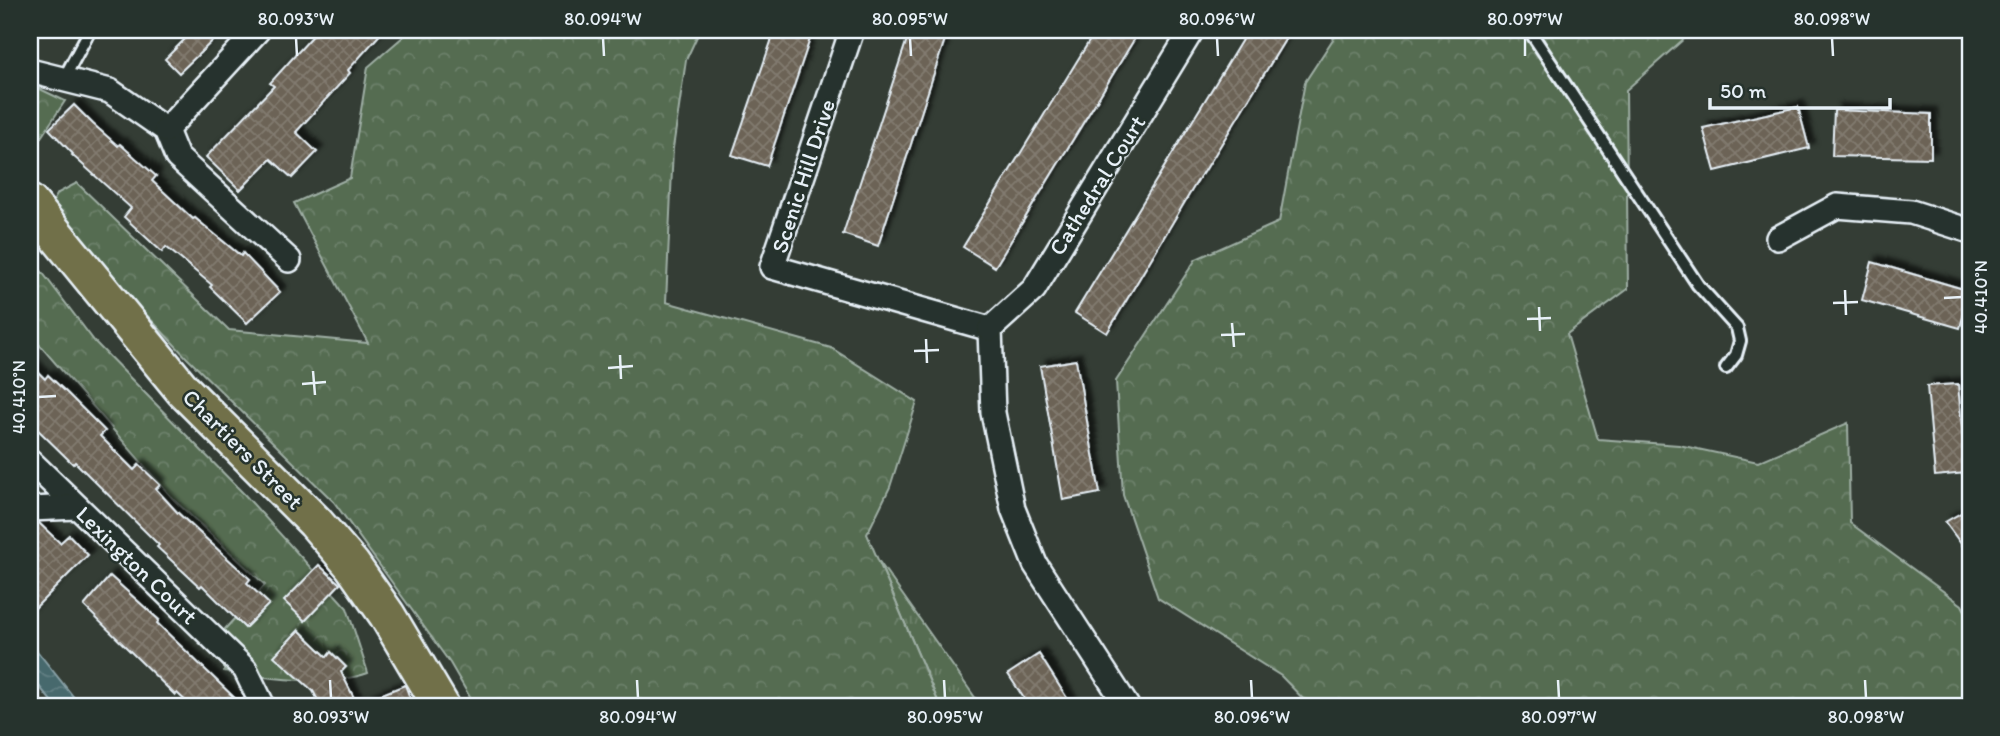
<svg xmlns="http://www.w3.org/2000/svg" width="2000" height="736" font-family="Itim,sans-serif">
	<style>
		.grass { fill: url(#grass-tufts); stroke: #9eaea4; stroke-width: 2 }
		.forest { fill: url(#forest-crowns); stroke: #9eaea4; stroke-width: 2 }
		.water { fill: url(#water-waves); stroke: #879fa5; stroke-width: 2 }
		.building { fill: url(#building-cross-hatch); stroke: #e8f1f8; stroke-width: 2; filter: url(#shadow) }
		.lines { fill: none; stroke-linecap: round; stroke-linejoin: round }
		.lane-casing { stroke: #e8f1f8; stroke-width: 16 }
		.street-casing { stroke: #e8f1f8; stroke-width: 28 }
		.primary-casing { stroke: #e8f1f8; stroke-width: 40 }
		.lane { stroke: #26332d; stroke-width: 10 }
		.street { stroke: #26332d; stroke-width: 23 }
		.primary { stroke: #71704a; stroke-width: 35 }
		.ticks { fill: none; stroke: #e8f1f8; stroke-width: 2.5 }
		.labels { text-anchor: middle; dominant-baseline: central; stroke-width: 5; stroke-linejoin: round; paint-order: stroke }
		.street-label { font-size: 23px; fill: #e8f1f8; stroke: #26332d }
		.neatline { fill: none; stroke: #e8f1f8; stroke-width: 2.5 }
		.ticks-label { font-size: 18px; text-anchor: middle; fill: #e8f1f8 }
	</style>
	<defs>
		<pattern id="grass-tufts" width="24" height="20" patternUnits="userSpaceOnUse" patternTransform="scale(1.75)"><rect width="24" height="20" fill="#556c51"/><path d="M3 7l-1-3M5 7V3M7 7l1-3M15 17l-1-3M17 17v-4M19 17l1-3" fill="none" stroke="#6d816b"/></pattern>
		<pattern id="forest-crowns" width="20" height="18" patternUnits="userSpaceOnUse" patternTransform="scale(1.75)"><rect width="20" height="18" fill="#556c51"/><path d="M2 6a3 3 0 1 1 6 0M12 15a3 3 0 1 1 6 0" fill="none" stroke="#6d816b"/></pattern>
		<pattern id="water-waves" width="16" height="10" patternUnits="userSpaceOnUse" patternTransform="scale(1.75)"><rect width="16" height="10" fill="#47696d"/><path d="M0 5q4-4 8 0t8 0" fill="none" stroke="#627f83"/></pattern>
		<pattern id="building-cross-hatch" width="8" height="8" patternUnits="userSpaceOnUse" patternTransform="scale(1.75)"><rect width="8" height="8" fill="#6c6356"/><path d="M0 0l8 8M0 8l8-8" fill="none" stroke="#817a6f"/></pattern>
		<filter id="shadow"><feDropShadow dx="6" dy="-6" stdDeviation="2" flood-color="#0009"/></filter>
	</defs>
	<rect width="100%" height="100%" fill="#343d35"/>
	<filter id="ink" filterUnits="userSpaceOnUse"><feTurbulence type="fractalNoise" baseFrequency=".0143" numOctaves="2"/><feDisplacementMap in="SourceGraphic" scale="14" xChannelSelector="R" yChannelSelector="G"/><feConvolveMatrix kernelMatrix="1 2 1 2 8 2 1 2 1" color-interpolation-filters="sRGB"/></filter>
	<g filter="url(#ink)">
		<!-- grass -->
		<polygon class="grass" points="878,560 981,706 940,706"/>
		<!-- forest -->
		<g class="forest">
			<polygon points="411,30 700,30 686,60 673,148 666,302 831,348 917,402 890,487 867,534 940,706 475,706 450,663 334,502 187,358 48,210 58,193 77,183 229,330 368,343 294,203 350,178 368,67"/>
			<polygon points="1339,30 1694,30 1626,90 1628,289 1567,334 1598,439 1679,445 1758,462 1848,423 1850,523 1962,605 1970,620 1970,706 1310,706 1281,676 1158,598 1123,495 1116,381 1196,259 1279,222 1305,82"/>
			<polygon points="30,87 38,88 65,101 30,154"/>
			<path d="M30 256 95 342 244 494 347 608 368 673C329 687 266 678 224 671L225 629 265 585 174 500 30 334Z"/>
		</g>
		<!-- water -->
		<polygon class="water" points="30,642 76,700 81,706 55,706 30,675"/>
		<!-- building -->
		<g class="building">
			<polygon points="194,30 224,30 179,73 165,59"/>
			<polygon points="318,30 384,30 348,70 350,73 296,132 317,152 292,178 271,159 240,190 206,157 274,86 270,83"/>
			<polygon points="775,30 813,30 767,166 732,155"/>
			<polygon points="910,30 948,30 878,246 843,234"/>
			<polygon points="1096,30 1140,30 995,267 963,247"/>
			<polygon points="1248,30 1291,30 1203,174 1202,173 1107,333 1075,313"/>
			<polygon points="74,105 93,124 118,146 120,144 156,176 152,181 193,219 195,218 241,256 243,253 280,292 247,323 210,287 212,285 166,247 162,252 124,217 131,208 72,155 73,154 49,129"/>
			<polygon points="1798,107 1809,148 1715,171 1703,128"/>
			<polygon points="1834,110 1931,114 1931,158 1832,156"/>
			<polygon points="1872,262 1970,291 1960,328 1862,300"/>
			<polygon points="1076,360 1100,493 1063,500 1040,366"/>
			<polygon points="30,364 45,379 48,375 67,393 105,431 100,436 134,470 139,465 160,485 156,489 177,512 250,579 247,583 269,604 245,628 202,585 200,587 157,547 159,545 75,462 73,464 30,422"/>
			<polygon points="1958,384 1966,473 1935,476 1927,386"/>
			<polygon points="1970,508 1970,556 1945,522"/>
			<polygon points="30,523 39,523 60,543 69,535 88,555 30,613"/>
			<polygon points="319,565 340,584 305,621 284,601"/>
			<polygon points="110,576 159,620 157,623 243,706 191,706 177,693 175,695 84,606"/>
			<polygon points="299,630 327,657 331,652 346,667 341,672 357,704 405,685 413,706 321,706 313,691 274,656"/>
			<polygon points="1039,654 1072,706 1029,706 1008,674"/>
		</g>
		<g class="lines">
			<defs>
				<g id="lane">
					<polyline points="1529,30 1698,285 1737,328 1740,341 1736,355 1726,368"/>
					<polyline points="63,80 90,30"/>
				</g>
				<g id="street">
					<polyline points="852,30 772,267 990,329"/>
					<polyline points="30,71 110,91 166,130 177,157 289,260"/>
					<polyline points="166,130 258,30"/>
					<polyline points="1778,238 1837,206 1911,212 1970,231"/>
					<polyline points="990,329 993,413 1013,509 1035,564 1127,706"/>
					<polyline points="990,329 1034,289 1192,30"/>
					<polyline points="30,461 245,669 263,706"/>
					<polyline points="30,509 77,507"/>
				</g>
				<polyline id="primary" points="30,203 183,390 315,522 352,565 387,615 441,706"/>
			</defs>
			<!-- lane casing -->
			<use href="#lane" class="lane-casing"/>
			<!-- street casing -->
			<use href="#street" class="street-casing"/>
			<!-- primary casing -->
			<use href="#primary" class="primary-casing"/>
			<!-- lane -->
			<use href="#lane" class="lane"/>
			<!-- street -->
			<use href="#street" class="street"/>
			<!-- primary -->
			<use href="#primary" class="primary"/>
		</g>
	</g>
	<!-- ticks -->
	<path class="ticks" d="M296 38 297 56M603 38 604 56M910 38 911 56M1217 38 1218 56M1525 38V56M1832 38 1833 56M1845 290 1846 315M1944 298 1962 297M1833 303 1858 302M1539 307 1540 331M1527 319 1551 318M1232 323 1234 347M1221 335 1245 334M926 339 927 363M914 351 939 350M620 355 621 379M608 368 633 366M313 371 315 395M302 384 326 382M38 397 56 396M330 680 331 698M637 680 638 698M944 680 945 698M1251 680 1252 698M1558 680 1559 698M1865 680 1866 698"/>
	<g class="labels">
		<!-- street labels -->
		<g class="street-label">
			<text transform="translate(803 176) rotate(-72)">Scenic Hill Drive</text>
			<text transform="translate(1097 185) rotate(-58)">Cathedral Court</text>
			<text transform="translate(243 449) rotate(45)">Chartiers Street</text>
			<text transform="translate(137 565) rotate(44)">Lexington Court</text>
		</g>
	</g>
	<!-- margin -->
	<rect width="2000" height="736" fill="none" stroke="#26332d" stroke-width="77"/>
	<!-- scale -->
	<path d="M1710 98v10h180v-10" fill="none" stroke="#e8f1f8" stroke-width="3.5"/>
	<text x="1720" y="98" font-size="21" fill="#e8f1f8" stroke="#26332d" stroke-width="5" paint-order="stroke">50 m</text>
	<rect x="38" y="38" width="1924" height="660" class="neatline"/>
	<g class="ticks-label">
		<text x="296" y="25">80.093°W</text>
		<text x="603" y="25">80.094°W</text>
		<text x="910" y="25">80.095°W</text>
		<text x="1217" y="25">80.096°W</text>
		<text x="1525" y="25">80.097°W</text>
		<text x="1832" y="25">80.098°W</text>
		<text transform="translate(1981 297) rotate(-90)" y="6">40.410°N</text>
		<text transform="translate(19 397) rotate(-90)" y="6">40.410°N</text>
		<text x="331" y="723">80.093°W</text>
		<text x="638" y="723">80.094°W</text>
		<text x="945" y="723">80.095°W</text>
		<text x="1252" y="723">80.096°W</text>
		<text x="1559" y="723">80.097°W</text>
		<text x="1866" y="723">80.098°W</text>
	</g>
</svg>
